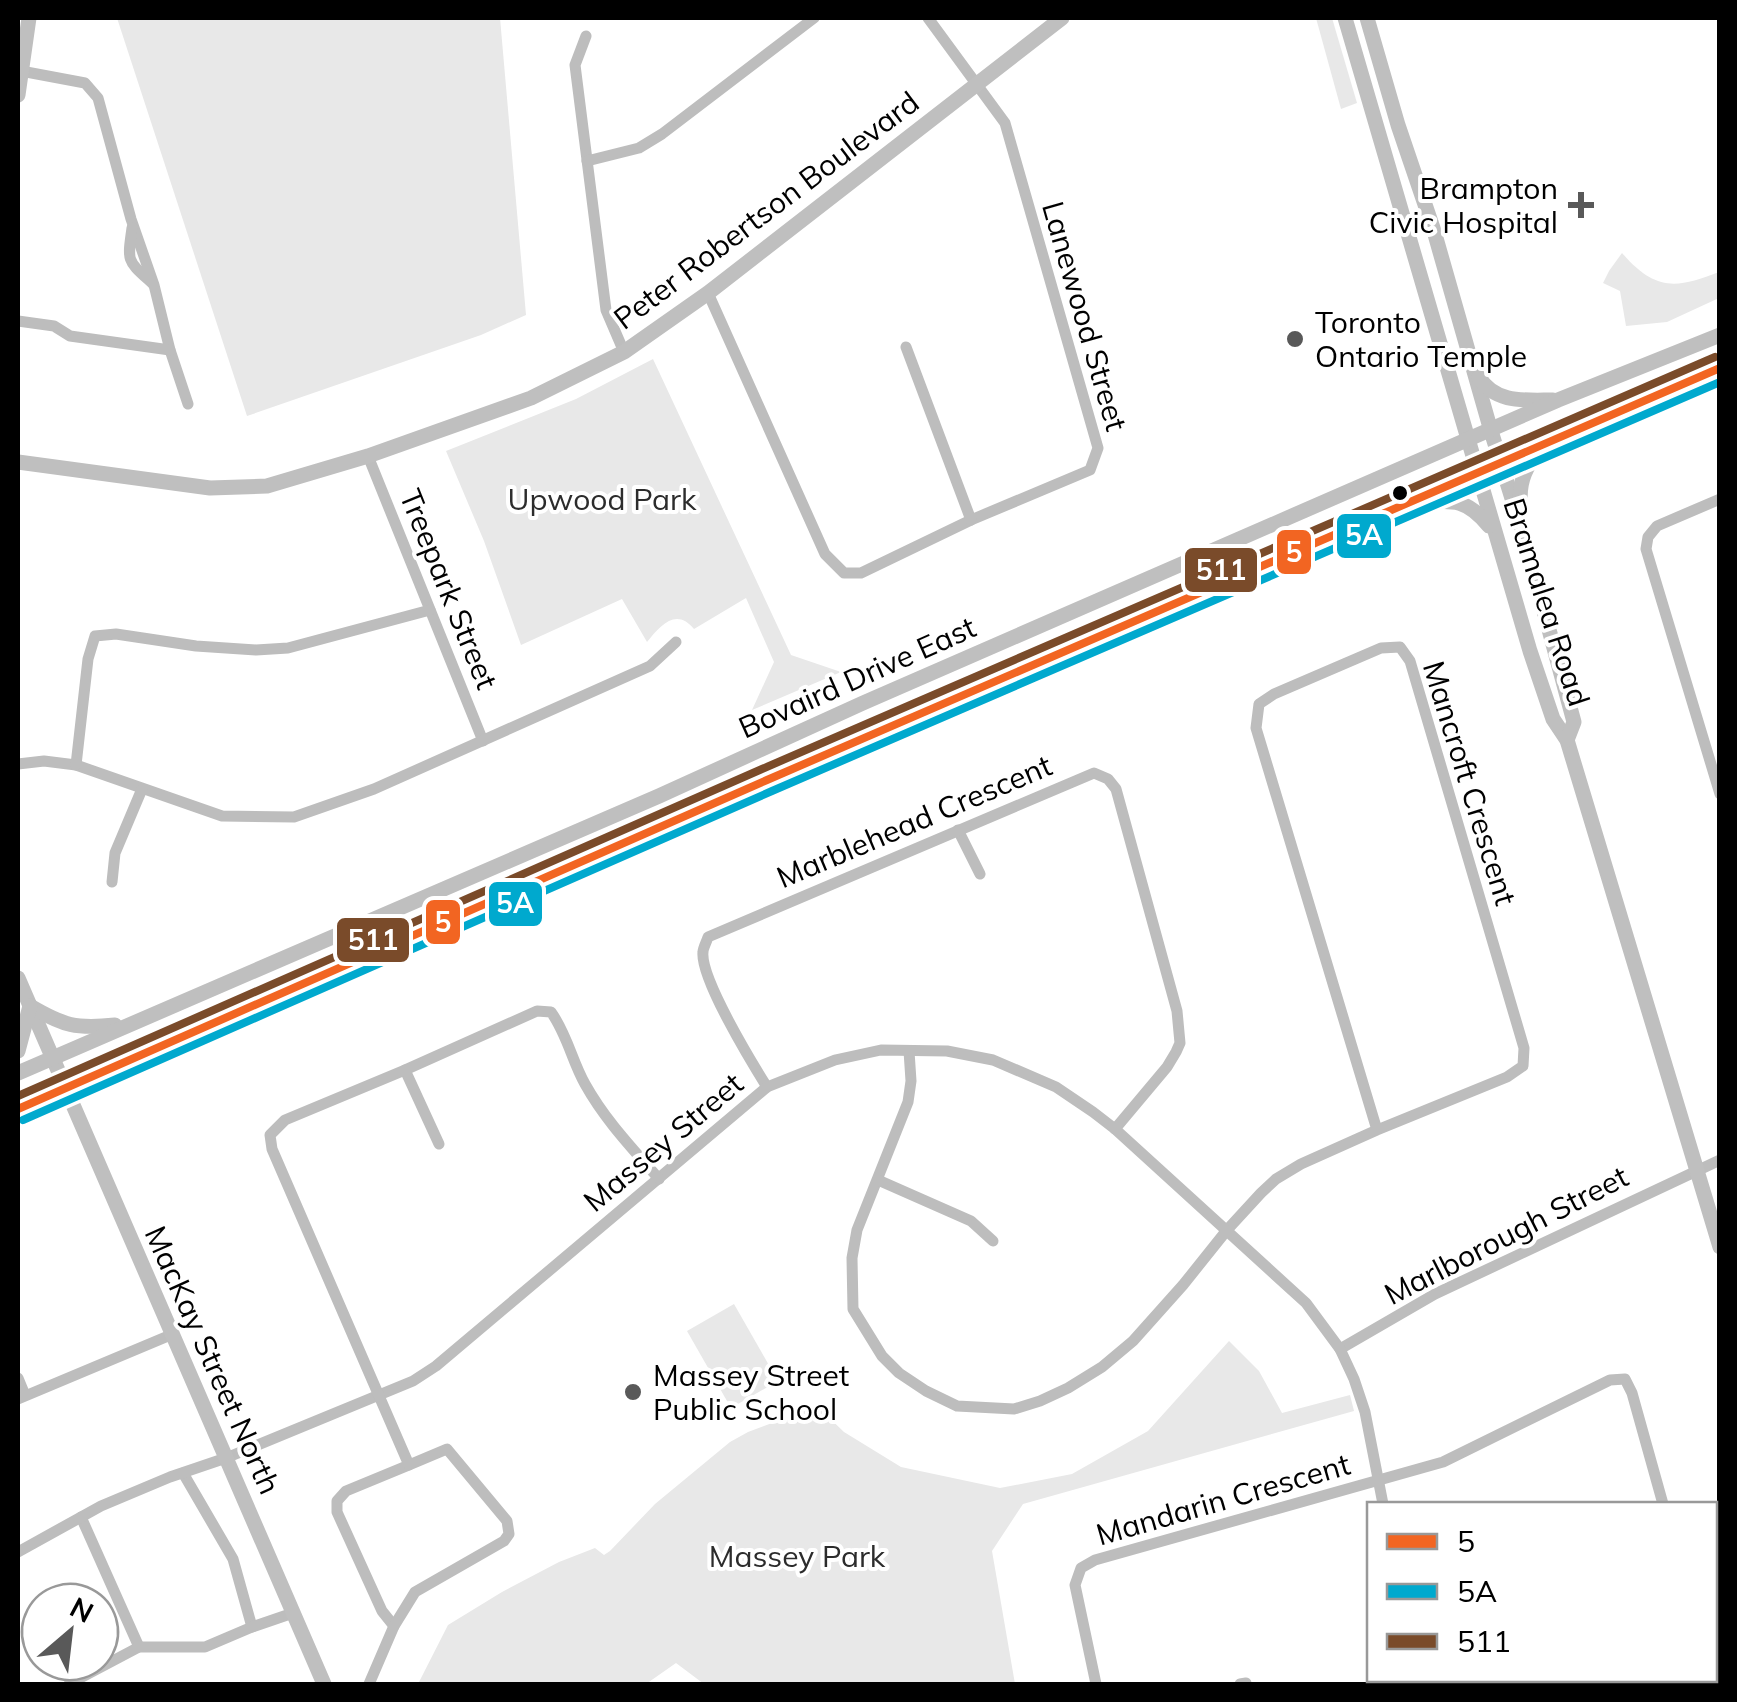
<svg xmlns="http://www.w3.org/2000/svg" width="1737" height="1702" font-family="Mulish,sans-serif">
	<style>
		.green { fill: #e8e8e8 }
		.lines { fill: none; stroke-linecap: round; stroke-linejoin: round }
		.street { stroke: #bdbdbd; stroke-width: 11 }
		.secondary { stroke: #bfbfbf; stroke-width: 15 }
		.bus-1-casing { stroke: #fff; stroke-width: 15 }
		.bus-2-casing { stroke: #fff; stroke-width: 15 }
		.bus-3-casing { stroke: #fff; stroke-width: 15 }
		.bus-1 { stroke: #f26522; stroke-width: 8 }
		.bus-2 { stroke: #00a9ce; stroke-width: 8 }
		.bus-3 { stroke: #7a4b2a; stroke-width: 8 }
		.poi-dot { fill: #595959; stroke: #fff; stroke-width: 4 }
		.bus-dot { fill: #000; stroke: #fff; stroke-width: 4 }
		.labels { text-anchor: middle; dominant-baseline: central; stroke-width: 8; stroke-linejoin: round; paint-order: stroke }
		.poi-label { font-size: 30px; fill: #000; stroke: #fff; text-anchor: start }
		.street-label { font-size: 30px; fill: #000; stroke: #fff }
		.park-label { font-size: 30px; fill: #2c2c2c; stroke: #fff }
		.line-badge { stroke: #fff; stroke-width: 4 }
		.badge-label { font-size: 28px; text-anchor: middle; font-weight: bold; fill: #fff }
	</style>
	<rect width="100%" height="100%" fill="#fff"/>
	<!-- green -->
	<g class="green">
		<polygon points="117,18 500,18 526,315 481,335 247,416"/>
		<polygon points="1316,18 1332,18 1357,103 1341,109"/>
		<path d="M1622 253C1655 291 1676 289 1719 272V298L1667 322 1626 326 1620 291 1603 283 1609 271Z"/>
		<path d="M653 359 791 655 841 672 752 710 774 662 746 598 694 629C676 607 660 626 647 642L622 599 521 645 484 541 446 451 576 399Z"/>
		<polygon points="734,1304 778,1381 731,1408 687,1331"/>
		<polygon points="1229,1341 1259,1371 1282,1413 1350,1395 1354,1411 1023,1504 992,1551 1015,1684 704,1684 676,1663 646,1684 418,1684 448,1625 502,1592 559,1562 595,1548 604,1555 610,1551 655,1504 730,1442 748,1432 817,1406 844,1432 901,1467 1000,1488 1072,1474 1148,1431"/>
	</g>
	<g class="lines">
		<!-- street -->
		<g class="street">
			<polyline points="586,36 575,65 606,310 624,352"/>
			<polyline points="21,71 85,83 98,98 131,219 154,285 170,350 188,404"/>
			<polyline points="587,161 639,148 662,134 814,18"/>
			<path d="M132 228C127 263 127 260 153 284"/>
			<polyline points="708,293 825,554 844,573 861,573 971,520 1090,470 1098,448 1005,123 928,18"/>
			<polyline points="18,321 54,326 70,336 170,350"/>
			<polyline points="906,347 971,520"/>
			<polyline points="368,456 483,741"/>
			<polyline points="1720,499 1657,526 1648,537 1646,549 1720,794"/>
			<polyline points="18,764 44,761 76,765 222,816 294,817 374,789 650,666 676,642"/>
			<polyline points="76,765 88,659 95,636 116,634 196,646 256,650 288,648 430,610"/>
			<polyline points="958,830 980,874"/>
			<polyline points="112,882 115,853 142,789"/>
			<polyline points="909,1051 911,1081 908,1102 857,1230 852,1258 853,1309 882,1356 899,1373 926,1391 957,1406 1014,1409 1040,1401 1068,1388 1102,1367 1133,1341 1183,1285 1227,1230 1261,1193 1276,1179 1301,1164 1377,1130 1507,1077 1523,1066 1524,1048 1410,661 1400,647 1381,648 1274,694 1259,704 1256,728 1377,1130"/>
			<polyline points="405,1070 439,1144"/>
			<path d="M767 1087C752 1063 700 978 703 952 703 948 707 941 708 937L1094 773 1108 779 1116 789 1177 1011 1180 1043 1176 1052 1167 1067 1115 1129"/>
			<polyline points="878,1180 971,1221 993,1241"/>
			<polyline points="1340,1349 1435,1294 1720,1160"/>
			<polyline points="18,1378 25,1395"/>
			<polyline points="18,1399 173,1334"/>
			<polyline points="183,1473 233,1559 252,1627"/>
			<polyline points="81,1517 139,1647"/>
			<polyline points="18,1552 101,1506 170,1477 226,1458 413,1381 436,1366 767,1087 835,1060 881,1050 947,1051 993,1060 1056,1087 1093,1112 1115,1129 1306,1303 1340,1349 1354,1379 1365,1412 1383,1504"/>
			<polyline points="394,1626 382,1611 337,1512 337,1501 346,1491 409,1465"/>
			<polyline points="1714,1678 1717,1684"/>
			<polyline points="1417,1680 1418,1684"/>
			<polyline points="69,1684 139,1647 205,1647 252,1627 293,1613"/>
			<path d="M369 1684 394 1626 415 1592 504 1541 509 1534 507 1521 447 1449 409 1465 272 1149 270 1135 285 1120 405 1070 537 1011 551 1012C567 1034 572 1061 585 1084 605 1120 632 1148 659 1179"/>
			<polyline points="1096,1684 1075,1585 1081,1568 1095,1560 1443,1462 1610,1380 1625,1379 1632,1393 1663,1504"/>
			<polyline points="1240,1684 1246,1683"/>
		</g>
		<!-- secondary -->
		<g class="secondary">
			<polyline points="1345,18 1530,651 1553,719 1567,740 1720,1247"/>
			<polyline points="1367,18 1398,125 1434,231 1491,431 1524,537 1574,722 1567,740"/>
			<polyline points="18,95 29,18"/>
			<path d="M1479 377C1495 404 1526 400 1553 400"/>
			<polyline points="18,462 210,488 267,486 368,456 531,398 624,352 708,293 1062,18"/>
			<path d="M1422 503C1454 499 1468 500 1489 526"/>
			<path d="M1521 508C1517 481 1527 464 1544 444"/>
			<polyline points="18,978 324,1684"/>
			<path d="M30 1006C64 1026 76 1029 115 1025"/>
			<polyline points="18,1051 30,1006"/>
			<polyline points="18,1073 659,796 863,703 1558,400 1720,335"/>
			<polyline points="18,1109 767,780 1720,368"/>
		</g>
		<defs>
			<polyline id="bus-1" points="18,1109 767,780 1720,368"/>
			<polyline id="bus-2" points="23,1120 772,791 1720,382"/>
			<polyline id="bus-3" points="18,1096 762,769 1715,357"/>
		</defs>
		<!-- bus-1 casing -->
		<use href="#bus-1" class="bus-1-casing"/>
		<!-- bus-2 casing -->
		<use href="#bus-2" class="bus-2-casing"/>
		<!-- bus-3 casing -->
		<use href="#bus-3" class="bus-3-casing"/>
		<!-- bus-1 -->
		<use href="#bus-1" class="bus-1"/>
		<!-- bus-2 -->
		<use href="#bus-2" class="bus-2"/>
		<!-- bus-3 -->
		<use href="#bus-3" class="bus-3"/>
	</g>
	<!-- markers -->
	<g class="poi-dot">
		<path d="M1576 190h10v10h10v10h-10v10h-10v-10h-10v-10h10z"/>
		<circle cx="1295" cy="339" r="10"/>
		<circle cx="633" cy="1392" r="10"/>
	</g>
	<circle class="bus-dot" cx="1400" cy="493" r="9"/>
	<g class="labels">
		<!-- poi labels -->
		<g class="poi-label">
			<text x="1558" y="188" text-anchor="end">Brampton<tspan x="1558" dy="34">Civic Hospital</tspan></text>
			<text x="1315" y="322">Toronto<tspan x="1315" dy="34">Ontario Temple</tspan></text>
			<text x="653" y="1375">Massey Street<tspan x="653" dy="34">Public School</tspan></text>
		</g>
		<!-- street labels -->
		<g class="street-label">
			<text transform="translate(766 210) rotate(-37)">Peter Robertson Boulevard</text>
			<text transform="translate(1085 316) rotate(74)">Lanewood Street</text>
			<text transform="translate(449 589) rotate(68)">Treepark Street</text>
			<text transform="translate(1547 602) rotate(72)">Bramalea Road</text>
			<text transform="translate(857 677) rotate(-24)">Bovaird Drive East</text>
			<text transform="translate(1470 783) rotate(73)">Mancroft Crescent</text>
			<text transform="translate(914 821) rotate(-23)">Marblehead Crescent</text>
			<text transform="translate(663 1142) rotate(-40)">Massey Street</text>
			<text transform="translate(1506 1235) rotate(-27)">Marlborough Street</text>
			<text transform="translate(213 1360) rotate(66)">MacKay Street North</text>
			<text transform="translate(1223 1499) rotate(-16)">Mandarin Crescent</text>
		</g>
		<!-- park labels -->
		<g class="park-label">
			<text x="602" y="499">Upwood Park</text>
			<text x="797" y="1556">Massey Park</text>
		</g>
	</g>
	<g class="line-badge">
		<rect x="1335" y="512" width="58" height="48" rx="10" fill="#00a9ce"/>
		<rect x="1275" y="528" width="38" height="48" rx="10" fill="#f26522"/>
		<rect x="1183" y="546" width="76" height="48" rx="10" fill="#7a4b2a"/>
		<rect x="487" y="880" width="57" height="48" rx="10" fill="#00a9ce"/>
		<rect x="424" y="898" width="38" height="48" rx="10" fill="#f26522"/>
		<rect x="335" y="916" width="76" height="48" rx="10" fill="#7a4b2a"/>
	</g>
	<g class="badge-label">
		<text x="1364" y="545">5A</text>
		<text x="1294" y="562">5</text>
		<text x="1221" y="580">511</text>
		<text x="515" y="913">5A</text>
		<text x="443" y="932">5</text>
		<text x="373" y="950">511</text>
	</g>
	<!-- border -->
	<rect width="1737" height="1702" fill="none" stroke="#000000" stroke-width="40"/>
	<!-- legend -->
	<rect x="1367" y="1502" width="350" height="180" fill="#ffffff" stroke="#999999" stroke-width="2.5"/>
	<rect x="1387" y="1534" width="50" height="15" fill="#f26522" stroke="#999999" stroke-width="2.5"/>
	<text x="1457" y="1552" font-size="30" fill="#000000">5</text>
	<rect x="1387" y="1584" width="50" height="15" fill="#00a9ce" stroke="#999999" stroke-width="2.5"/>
	<text x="1457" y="1602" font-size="30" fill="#000000">5A</text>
	<rect x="1387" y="1634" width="50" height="15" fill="#7a4b2a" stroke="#999999" stroke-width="2.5"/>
	<text x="1457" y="1652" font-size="30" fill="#000000">511</text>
	<!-- north arrow -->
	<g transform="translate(70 1632) rotate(28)"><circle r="48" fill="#ffffff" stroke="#999999" stroke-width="2.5"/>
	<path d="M0-8L18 38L0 25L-18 38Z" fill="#595959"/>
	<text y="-15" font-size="28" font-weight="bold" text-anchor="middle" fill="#000000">N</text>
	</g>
</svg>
